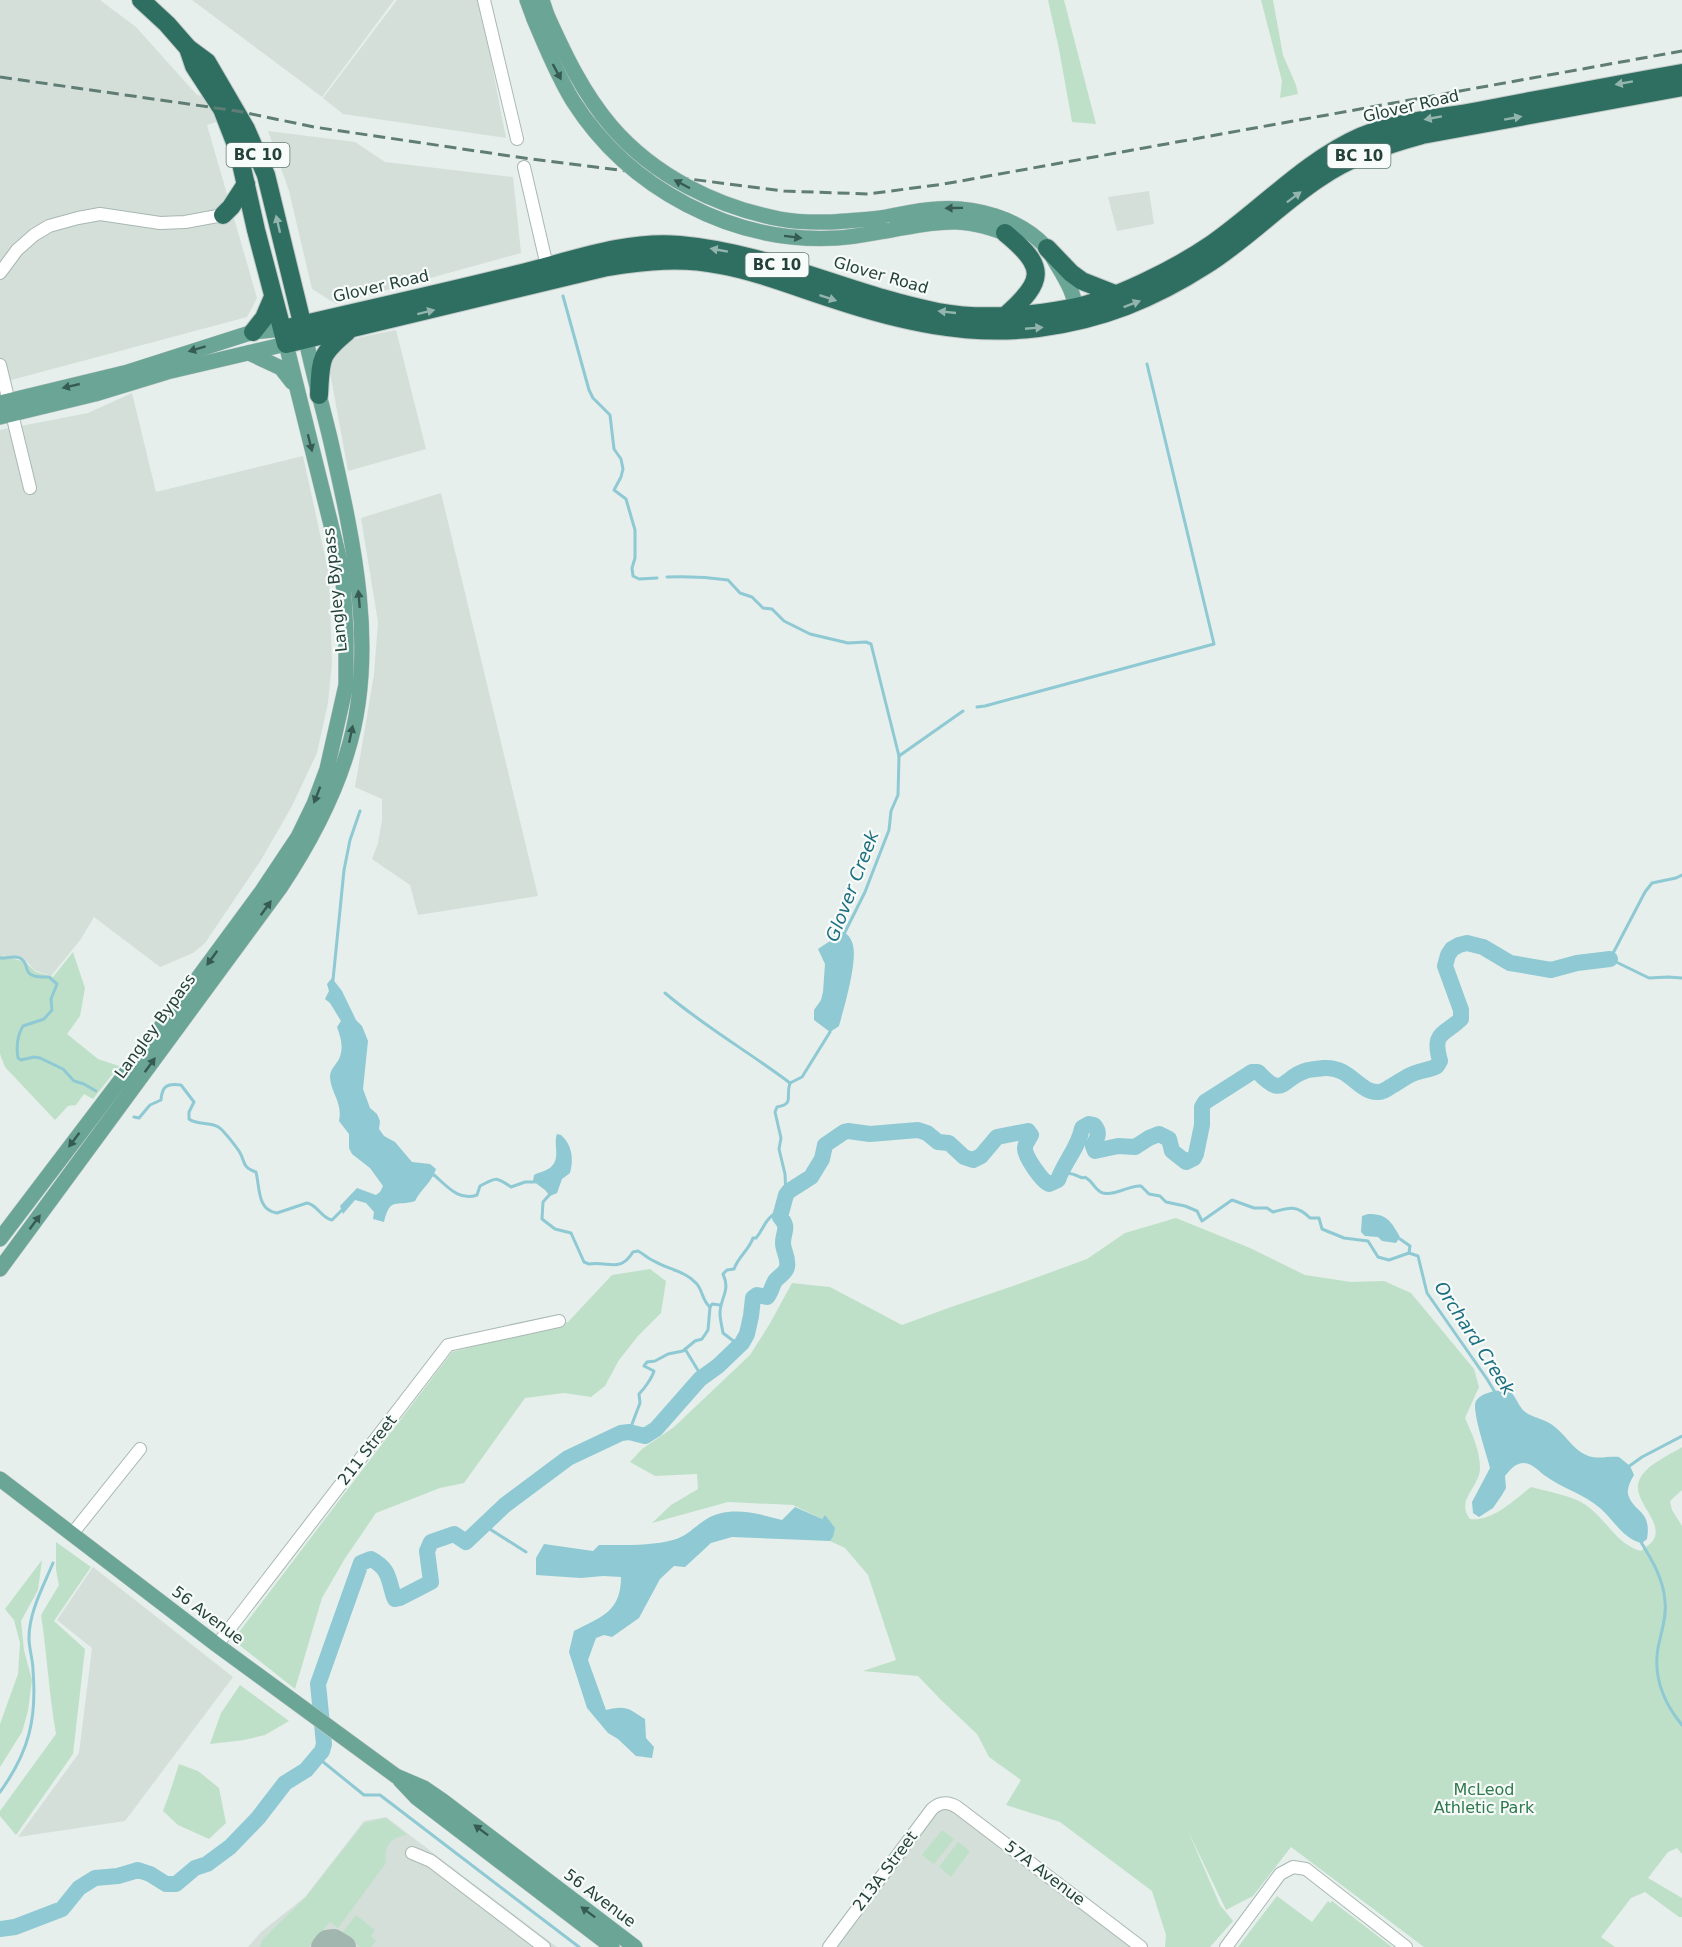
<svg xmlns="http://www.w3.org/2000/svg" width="1682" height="1947" font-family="'DejaVu Sans',sans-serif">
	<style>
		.built { fill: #d4dfda }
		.green { fill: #bfe0c8 }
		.water { fill: #8ec9d4 }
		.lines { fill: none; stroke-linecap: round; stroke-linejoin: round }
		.stream { stroke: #8ec9d4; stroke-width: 3 }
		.river { stroke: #8ec9d4; stroke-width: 16 }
		.taxiway { stroke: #a2b6b0; stroke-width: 24 }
		.minor-casing { stroke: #a8b8b2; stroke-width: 14 }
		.major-casing { stroke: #c2cac8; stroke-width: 16 }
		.highway-casing { stroke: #c2cac8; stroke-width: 20 }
		.minor { stroke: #fff; stroke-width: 12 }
		.major { stroke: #6aa596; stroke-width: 15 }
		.highway { stroke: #2f6f62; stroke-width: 18 }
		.rail { stroke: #5f7d75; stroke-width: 3; stroke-dasharray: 12 6; stroke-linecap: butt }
		.major-bridge-casing { stroke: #c2cac8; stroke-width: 16; stroke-linecap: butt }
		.major-bridge { stroke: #6aa596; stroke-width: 15 }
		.oneway { fill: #365b51 }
		.oneway2 { fill: #93b5ae }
		.labels { text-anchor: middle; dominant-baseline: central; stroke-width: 4.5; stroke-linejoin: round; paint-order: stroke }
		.shield { fill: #f7fbf9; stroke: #637a73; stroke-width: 1.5 }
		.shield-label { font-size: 15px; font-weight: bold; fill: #24423a }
		.street-label { font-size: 16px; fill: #24423a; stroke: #f7fbf9 }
		.park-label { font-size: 16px; fill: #2d7a4b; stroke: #f7fbf9 }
		.water-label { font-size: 18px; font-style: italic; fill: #1c6f80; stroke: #f7fbf9 }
	</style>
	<rect width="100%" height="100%" fill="#e6efeb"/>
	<!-- built -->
	<g class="built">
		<polygon points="0,0 100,0 136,27 197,95 208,97 217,113 216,122 207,125 257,298 247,317 0,383"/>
		<polygon points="192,0 394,0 322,97"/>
		<polygon points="397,0 477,0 484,24 506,138 343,114 323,98"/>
		<polygon points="268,131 355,142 385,162 513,177 521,253 336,304 312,289 289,191"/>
		<polygon points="1149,191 1154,224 1117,231 1108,197"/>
		<polygon points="396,330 426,449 348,471 329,367 347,340"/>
		<polygon points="132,393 156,492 303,456 329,575 332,663 328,703 317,753 292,806 261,860 205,943 193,953 160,967 94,917 81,939 51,976 36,971 24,959 0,955 0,430 88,413"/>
		<polygon points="441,493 538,896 418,915 410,885 372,859 378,843 382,820 382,799 355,787 374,674 378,622 361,518"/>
		<polygon points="93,1567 233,1677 125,1821 18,1837 79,1753 92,1648 57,1620"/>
		<polygon points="946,1802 1141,1947 833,1947"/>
		<polygon points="386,1817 557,1947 248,1947 261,1932 305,1897 364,1821"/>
	</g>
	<!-- green -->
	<g class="green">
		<polygon points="1048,0 1064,0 1096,124 1072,122 1059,49"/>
		<polygon points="1261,0 1273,0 1283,55 1296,85 1298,94 1280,98 1282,81"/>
		<polygon points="73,952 85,988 80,1016 67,1034 98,1059 119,1066 93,1099 84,1094 76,1105 68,1106 55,1120 5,1067 0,1054 0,955 25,962 36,972 53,977"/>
		<path d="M1176 1218 1250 1248 1305 1275 1351 1282 1384 1281 1411 1293 1474 1369 1479 1387 1465 1418C1472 1434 1480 1450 1480 1468 1480 1487 1455 1500 1470 1519 1492 1522 1514 1500 1531 1487 1549 1492 1571 1495 1586 1505 1606 1519 1617 1545 1641 1551 1644 1548 1649 1545 1652 1542 1667 1523 1631 1501 1639 1481 1645 1465 1668 1456 1682 1447V1490L1670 1501 1672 1510 1682 1526V1854L1677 1848 1668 1852 1648 1878 1682 1898V1917H1679L1645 1892 1631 1898 1601 1937 1615 1947H1424L1291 1847 1253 1896 1226 1910 1188 1831 1220 1905 1233 1921 1210 1947H1165L1166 1935 1152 1891 1060 1822 1006 1805 1021 1780 989 1757 977 1734 941 1700 918 1676 863 1671 896 1660 868 1575 845 1548 830 1541 833 1537 825 1515 822 1519 793 1505 728 1502 652 1523 671 1505 698 1489 697 1474 655 1476 630 1462 642 1449 674 1427 750 1355 769 1325 792 1283 830 1287 902 1325 951 1307 1013 1286 1087 1259 1125 1233Z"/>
		<polygon points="650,1269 666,1281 661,1313 638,1336 619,1360 605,1386 591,1397 564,1393 525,1398 464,1483 440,1488 376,1513 344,1560 322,1598 295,1689 233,1640 452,1352 568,1322 612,1275"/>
		<path d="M56 1542 91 1567 54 1621 85 1649 73 1754 16 1835 0 1816V1811L56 1734C49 1694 47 1654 41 1615L59 1585 56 1570Z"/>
		<polygon points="42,1560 38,1590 21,1621 24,1650 32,1680 28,1711 22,1732 0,1767 0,1724 18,1674 20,1643 14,1620 5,1609"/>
		<polygon points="240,1685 289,1721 265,1735 244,1740 210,1744 221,1713"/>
		<polygon points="179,1764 198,1771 219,1788 226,1823 209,1839 178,1825 163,1811 169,1795"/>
		<path d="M386 1818 407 1835C389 1838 384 1846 386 1863L338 1928 330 1922 309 1947H260L262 1940 306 1897 364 1823Z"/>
		<polygon points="942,1830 954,1839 934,1864 922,1855"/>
		<polygon points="958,1842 970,1851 951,1877 939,1867"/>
		<polygon points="1277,1896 1312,1922 1328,1901 1330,1903 1332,1901 1392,1947 1238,1947"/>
		<polygon points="356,1915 375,1930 371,1936 376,1941 371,1947 360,1947 342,1933"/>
	</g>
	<!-- water -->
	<g class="water">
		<path d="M834 928C842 931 849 933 852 942 859 958 844 1008 839 1026L830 1032 814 1020V1010L821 1000 823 992 825 964 818 949 830 941 831 933Z"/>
		<path d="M332 978 342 991 356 1020 362 1026 368 1041 363 1089 370 1108 377 1114 380 1121 379 1129 384 1136 395 1142 412 1162 430 1164 436 1169C432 1182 421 1189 415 1201 397 1207 390 1196 384 1222L373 1219 374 1212 366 1203 355 1200 343 1214 340 1206 357 1188 376 1195 380 1192 383 1186 370 1168 352 1154 349 1148V1134L339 1121C343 1102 330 1092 330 1076 331 1068 336 1065 339 1059 344 1048 341 1038 337 1027L341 1021 330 1003 325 999 329 991 327 984Z"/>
		<path d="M557 1134 561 1135C572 1144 574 1160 570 1173L562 1179 557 1193 550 1196 545 1190 533 1181 534 1175C539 1172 547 1171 551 1167 561 1158 553 1145 557 1134Z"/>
		<path d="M1368 1214C1387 1214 1391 1221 1400 1237L1396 1243 1382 1241 1378 1237 1365 1236 1361 1232 1362 1216Z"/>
		<path d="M1502 1390 1512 1393C1516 1398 1518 1404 1522 1409 1529 1417 1542 1418 1551 1424 1564 1432 1572 1449 1586 1455 1596 1460 1608 1456 1619 1457L1630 1466 1634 1475C1631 1480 1627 1488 1628 1494 1633 1513 1652 1509 1647 1539L1642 1543C1624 1540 1613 1519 1600 1508 1584 1494 1564 1489 1547 1477 1540 1473 1533 1463 1524 1463 1515 1463 1510 1470 1505 1476L1506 1488 1502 1495 1493 1508 1479 1517 1473 1513 1472 1502 1490 1468C1487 1455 1471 1410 1476 1401 1481 1393 1494 1391 1502 1390Z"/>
		<path d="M795 1507 822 1519 825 1515 835 1528 833 1537 830 1541 732 1537 711 1543 685 1567 674 1566 660 1579 639 1618 612 1637 604 1635 596 1638 588 1660 606 1710C626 1705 628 1708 645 1719L646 1738 654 1747 652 1758 636 1756 618 1739 608 1733 587 1708 569 1652 574 1631C601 1617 621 1612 621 1577L603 1576 581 1578 536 1575V1558L544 1544 593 1551 599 1545C621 1545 652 1546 673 1540 686 1537 694 1527 705 1520 728 1505 756 1513 782 1520Z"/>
	</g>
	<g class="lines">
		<!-- stream -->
		<g class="stream">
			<polyline points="563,296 589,390 593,398 610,415 614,449 621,459 623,469 621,477 614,490 626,499 635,530 635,558 632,568 633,576 639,579 657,578"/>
			<path d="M667 577C688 576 707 577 728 580L740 593 752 597 763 608 772 609 784 621 810 634 848 643 866 642 871 644 899 756 898 795 891 811 889 830 875 866 865 892 844 934"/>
			<polyline points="977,707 985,706 1214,644 1147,364"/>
			<polyline points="899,756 963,711"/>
			<polyline points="1682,875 1676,878 1652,883 1645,892 1610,959 1649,978 1668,977 1682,978"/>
			<path d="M0 958C6 959 14 955 20 958 33 965 17 978 49 977L57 984 51 999 52 1010 44 1019 23 1026C17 1036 16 1046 18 1058L21 1060 34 1057 40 1058 63 1069 74 1081 84 1084 96 1091"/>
			<polyline points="333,980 344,870 350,840 360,811"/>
			<path d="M665 993C705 1027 749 1052 790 1083"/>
			<polyline points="790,1083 802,1077 830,1032 830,1028"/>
			<path d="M134 1117 139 1118 150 1105 161 1100C162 1086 167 1083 181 1085L194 1102 189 1112V1119C198 1126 213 1121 221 1129 227 1135 234 1144 239 1151 246 1162 241 1167 256 1172 260 1188 257 1210 277 1213L307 1203C318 1205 321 1218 332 1220L343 1209"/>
			<path d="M431 1175H434C446 1185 459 1202 477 1195L480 1186C497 1177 496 1177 511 1187L525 1182H535"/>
			<path d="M1058 1180C1070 1172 1068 1172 1080 1177 1088 1180 1081 1174 1089 1180 1094 1184 1096 1191 1103 1193 1117 1196 1128 1185 1141 1186L1149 1194 1160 1196 1166 1202 1185 1206 1197 1211 1202 1221 1232 1200 1254 1208H1267L1273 1212C1290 1207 1297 1205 1310 1218H1319L1322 1229 1344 1238 1368 1241 1378 1257 1389 1260 1409 1253 1418 1256 1427 1293 1487 1379 1496 1394"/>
			<path d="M551 1193 543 1202 542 1219 555 1229 571 1233 584 1262 589 1264C609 1261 620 1273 633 1252L638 1251C644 1254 648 1259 654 1261 667 1269 685 1271 696 1283 703 1290 702 1301 710 1307"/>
			<path d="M786 1195 785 1174 779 1149 781 1138 775 1112 777 1107C795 1104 785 1097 790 1083"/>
			<polyline points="1400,1239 1410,1246 1409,1253"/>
			<polyline points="710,1307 712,1304 720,1305"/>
			<path d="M740 1346 723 1333C722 1326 720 1320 720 1313 720 1298 731 1291 723 1274L727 1270 734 1269C738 1257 749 1250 753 1238H756C764 1229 763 1222 774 1214L780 1217"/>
			<polyline points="685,1349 699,1372 700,1379"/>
			<path d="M629 1432 640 1403 639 1394C644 1389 652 1378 654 1371L644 1366 647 1362 655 1361 668 1354 683 1351 695 1341 702 1339 708 1330 710 1307"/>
			<polyline points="1628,1467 1642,1457 1682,1436"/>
			<polyline points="485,1526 526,1552"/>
			<path d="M1641 1542C1652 1560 1664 1580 1665 1602 1667 1617 1661 1632 1658 1648 1653 1677 1664 1703 1682 1725"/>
			<polyline points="317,1757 364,1795 380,1795 579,1947"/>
			<path d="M0 1792C29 1752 37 1719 33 1670 33 1660 29 1649 29 1638 29 1612 43 1587 53 1563"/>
		</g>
		<!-- river -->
		<path class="river" d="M0 1929 15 1927 62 1909 79 1888 95 1878 118 1876 138 1870 150 1874 166 1884H176L195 1868 207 1864 230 1847 258 1818 285 1783 306 1770 322 1751 324 1744 318 1684 361 1563 371 1559C390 1569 388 1579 394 1597L395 1599 400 1598 431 1582 427 1551 431 1542 454 1534 466 1542 505 1505 568 1458 621 1433 629 1432 645 1436 656 1429 700 1379 718 1366 742 1343 747 1334 751 1316 753 1298 757 1295 767 1297C771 1293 772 1286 775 1281 779 1276 786 1273 787 1267 789 1258 783 1251 783 1243 783 1231 790 1228 780 1217L786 1195 789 1191 811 1177 822 1159 825 1145 844 1132 848 1131 870 1134 918 1130 927 1133 938 1142 949 1143 964 1157 973 1160 981 1156 997 1137 1028 1131 1031 1135C1029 1139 1025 1144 1025 1148 1024 1156 1042 1181 1049 1184L1058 1180C1064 1162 1079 1147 1082 1128L1089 1124 1094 1125C1101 1133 1097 1138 1093 1146L1095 1151 1118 1146 1135 1147 1149 1138 1159 1134 1169 1139 1172 1151 1186 1162 1194 1158 1196 1154 1202 1125V1107L1205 1102 1252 1072H1258C1284 1100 1282 1078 1305 1071 1311 1069 1318 1069 1324 1068 1350 1066 1359 1093 1378 1092 1382 1092 1386 1090 1390 1087 1398 1083 1406 1076 1415 1073 1422 1070 1430 1070 1437 1066L1440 1061C1432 1032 1443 1036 1461 1019V1010L1445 966 1448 955 1452 949 1459 945 1467 943 1483 947 1510 963 1551 970 1577 963 1610 959"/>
		<!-- taxiway -->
		<polyline class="taxiway" points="323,1947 327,1942 334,1941 344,1947"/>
		<defs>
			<g id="minor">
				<polyline points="484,0 517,139"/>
				<polyline points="524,167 547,266"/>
				<polyline points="0,273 17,250 34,235 49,226 78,218 100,214 160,223 185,222 223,215"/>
				<polyline points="0,365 30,488"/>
				<polyline points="72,1534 140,1449"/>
				<polyline points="217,1645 448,1345 559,1321"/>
				<polyline points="412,1853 431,1861 544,1947"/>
				<path d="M829 1947 932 1809C940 1802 947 1801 957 1807L1141 1947"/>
				<polyline points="1226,1947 1280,1874 1293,1867 1306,1869 1406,1947"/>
			</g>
			<g id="major">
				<polyline points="527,0 534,19"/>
				<polyline points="542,0 547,15"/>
				<path d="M881 218C899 215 917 210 936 209 974 206 1019 218 1046 247 1050 252 1053 258 1056 263 1067 281 1077 297 1076 318"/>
				<path d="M891 230C942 221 965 215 1014 237"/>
				<polyline points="249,353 281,368 292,382"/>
				<polyline points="0,403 128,372 253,332 283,329"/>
				<polyline points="0,417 95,394 167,372 286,344 340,561 343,579 346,633 346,685 327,769 314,804 298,837 262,891 195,982 0,1239"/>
				<path d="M0 1269 280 888C308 846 332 802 347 753 379 651 353 539 330 438 322 405 313 373 306 340"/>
				<polyline points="0,1479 217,1645 396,1776 424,1788 443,1801 635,1947"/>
				<polyline points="400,1780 417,1798 612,1947"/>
			</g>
			<g id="highway">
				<polyline points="141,0 167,24 188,48 207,62 246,129 266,175 305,335"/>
				<path d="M188 48 194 66 222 109 238 150 256 230 286 344 607 267C645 261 682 257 720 265 759 272 795 287 833 299 899 321 968 337 1038 328 1101 320 1153 299 1206 265 1246 240 1279 205 1318 179 1350 157 1385 145 1422 135L1682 87"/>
				<polyline points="223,215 231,207 246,184"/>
				<path d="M1005 233C1047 267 1045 281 1005 316"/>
				<polyline points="1047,248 1071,273 1082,281 1115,294"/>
				<path d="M283 329C360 311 437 294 514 275 569 262 623 240 680 245 770 253 851 295 938 312 981 320 1028 316 1071 308 1112 301 1177 268 1212 244 1262 209 1305 161 1362 136 1399 121 1440 118 1478 111 1546 98 1614 85 1682 73"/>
				<polyline points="253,332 264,318 273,297"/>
				<path d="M319 395C321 359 319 355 347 332"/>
			</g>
		</defs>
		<!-- minor casing -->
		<use href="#minor" class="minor-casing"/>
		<!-- major casing -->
		<use href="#major" class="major-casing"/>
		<!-- highway casing -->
		<use href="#highway" class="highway-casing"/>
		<!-- minor -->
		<use href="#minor" class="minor"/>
		<!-- major -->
		<use href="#major" class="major"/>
		<!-- highway -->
		<use href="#highway" class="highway"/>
		<!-- rail -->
		<polyline class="rail" points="0,77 237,111 314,127 524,158 784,191 868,194 944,184 1682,51"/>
		<defs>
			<g id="major-bridge">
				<path d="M547 15C565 55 583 93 611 126 654 176 717 207 780 219 813 225 848 221 881 218"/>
				<path d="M534 19C546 47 557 75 573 101 629 189 733 244 837 238 855 237 873 233 891 230"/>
			</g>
		</defs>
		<!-- major-bridge casing -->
		<use href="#major-bridge" class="major-bridge-casing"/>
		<!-- major-bridge -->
		<use href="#major-bridge" class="major-bridge"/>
	</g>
	<!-- one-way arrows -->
	<defs><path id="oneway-solid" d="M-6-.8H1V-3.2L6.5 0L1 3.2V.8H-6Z" transform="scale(1.5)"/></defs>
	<g class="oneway">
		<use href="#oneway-solid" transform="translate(557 72) rotate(62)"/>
		<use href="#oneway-solid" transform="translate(682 184) rotate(-152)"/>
		<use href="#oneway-solid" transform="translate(954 208) rotate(179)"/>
		<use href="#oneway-solid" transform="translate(793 237) rotate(7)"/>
		<use href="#oneway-solid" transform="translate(197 349) rotate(163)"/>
		<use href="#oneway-solid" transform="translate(71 386) rotate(167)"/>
		<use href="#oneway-solid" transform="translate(310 443) rotate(76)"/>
		<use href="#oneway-solid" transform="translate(359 599) rotate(-95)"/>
		<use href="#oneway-solid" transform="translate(351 734) rotate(-78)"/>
		<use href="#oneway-solid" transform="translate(317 795) rotate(111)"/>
		<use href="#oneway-solid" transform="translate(266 908) rotate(-54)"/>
		<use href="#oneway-solid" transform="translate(212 958) rotate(126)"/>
		<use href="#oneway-solid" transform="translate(150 1065) rotate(-54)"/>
		<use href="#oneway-solid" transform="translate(74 1140) rotate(127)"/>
		<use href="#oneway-solid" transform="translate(35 1222) rotate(-53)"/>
		<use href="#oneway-solid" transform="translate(481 1830) rotate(-143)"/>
		<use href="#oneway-solid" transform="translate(588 1912) rotate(-143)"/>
	</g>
	<g class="oneway2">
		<use href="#oneway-solid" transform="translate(1624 83) rotate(170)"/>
		<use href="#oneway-solid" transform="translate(1433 118) rotate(170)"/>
		<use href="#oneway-solid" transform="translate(1513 118) rotate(-10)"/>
		<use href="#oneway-solid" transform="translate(1294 197) rotate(-37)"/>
		<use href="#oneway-solid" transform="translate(278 224) rotate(-103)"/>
		<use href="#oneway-solid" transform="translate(719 250) rotate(-170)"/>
		<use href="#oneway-solid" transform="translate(828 298) rotate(18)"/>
		<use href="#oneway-solid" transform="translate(1132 304) rotate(-21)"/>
		<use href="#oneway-solid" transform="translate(426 312) rotate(-14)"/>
		<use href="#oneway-solid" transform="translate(947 312) rotate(-174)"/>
		<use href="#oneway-solid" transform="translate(1034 328) rotate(-5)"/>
	</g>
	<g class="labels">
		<!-- shield labels -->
		<g class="shield">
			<rect x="226.5" y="143" width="63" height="24" rx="4.5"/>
			<rect x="1327.5" y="144" width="63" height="24" rx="4.5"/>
			<rect x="745.5" y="253" width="63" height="24" rx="4.5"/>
		</g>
		<g class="shield-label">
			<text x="258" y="155">BC 10</text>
			<text x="1359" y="156">BC 10</text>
			<text x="777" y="265">BC 10</text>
		</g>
		<!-- street labels -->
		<g class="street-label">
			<text transform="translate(1411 106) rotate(-13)">Glover Road</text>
			<text transform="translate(881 275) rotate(16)">Glover Road</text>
			<text transform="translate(381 286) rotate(-13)">Glover Road</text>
			<text transform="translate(335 590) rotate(-96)">Langley Bypass</text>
			<text transform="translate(155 1026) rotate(-54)">Langley Bypass</text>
			<text transform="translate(367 1450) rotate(-52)">211 Street</text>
			<text transform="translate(208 1615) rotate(37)">56 Avenue</text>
			<text transform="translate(885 1871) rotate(-53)">213A Street</text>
			<text transform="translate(1045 1873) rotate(37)">57A Avenue</text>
			<text transform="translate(600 1898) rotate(37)">56 Avenue</text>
		</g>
		<!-- park labels -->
		<g class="park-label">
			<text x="1484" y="1789">McLeod<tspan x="1484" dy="18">Athletic Park</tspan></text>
		</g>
		<!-- water labels -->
		<g class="water-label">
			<text transform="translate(852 886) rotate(-69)">Glover Creek</text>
			<text transform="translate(1475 1338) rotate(57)">Orchard Creek</text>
		</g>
	</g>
</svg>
